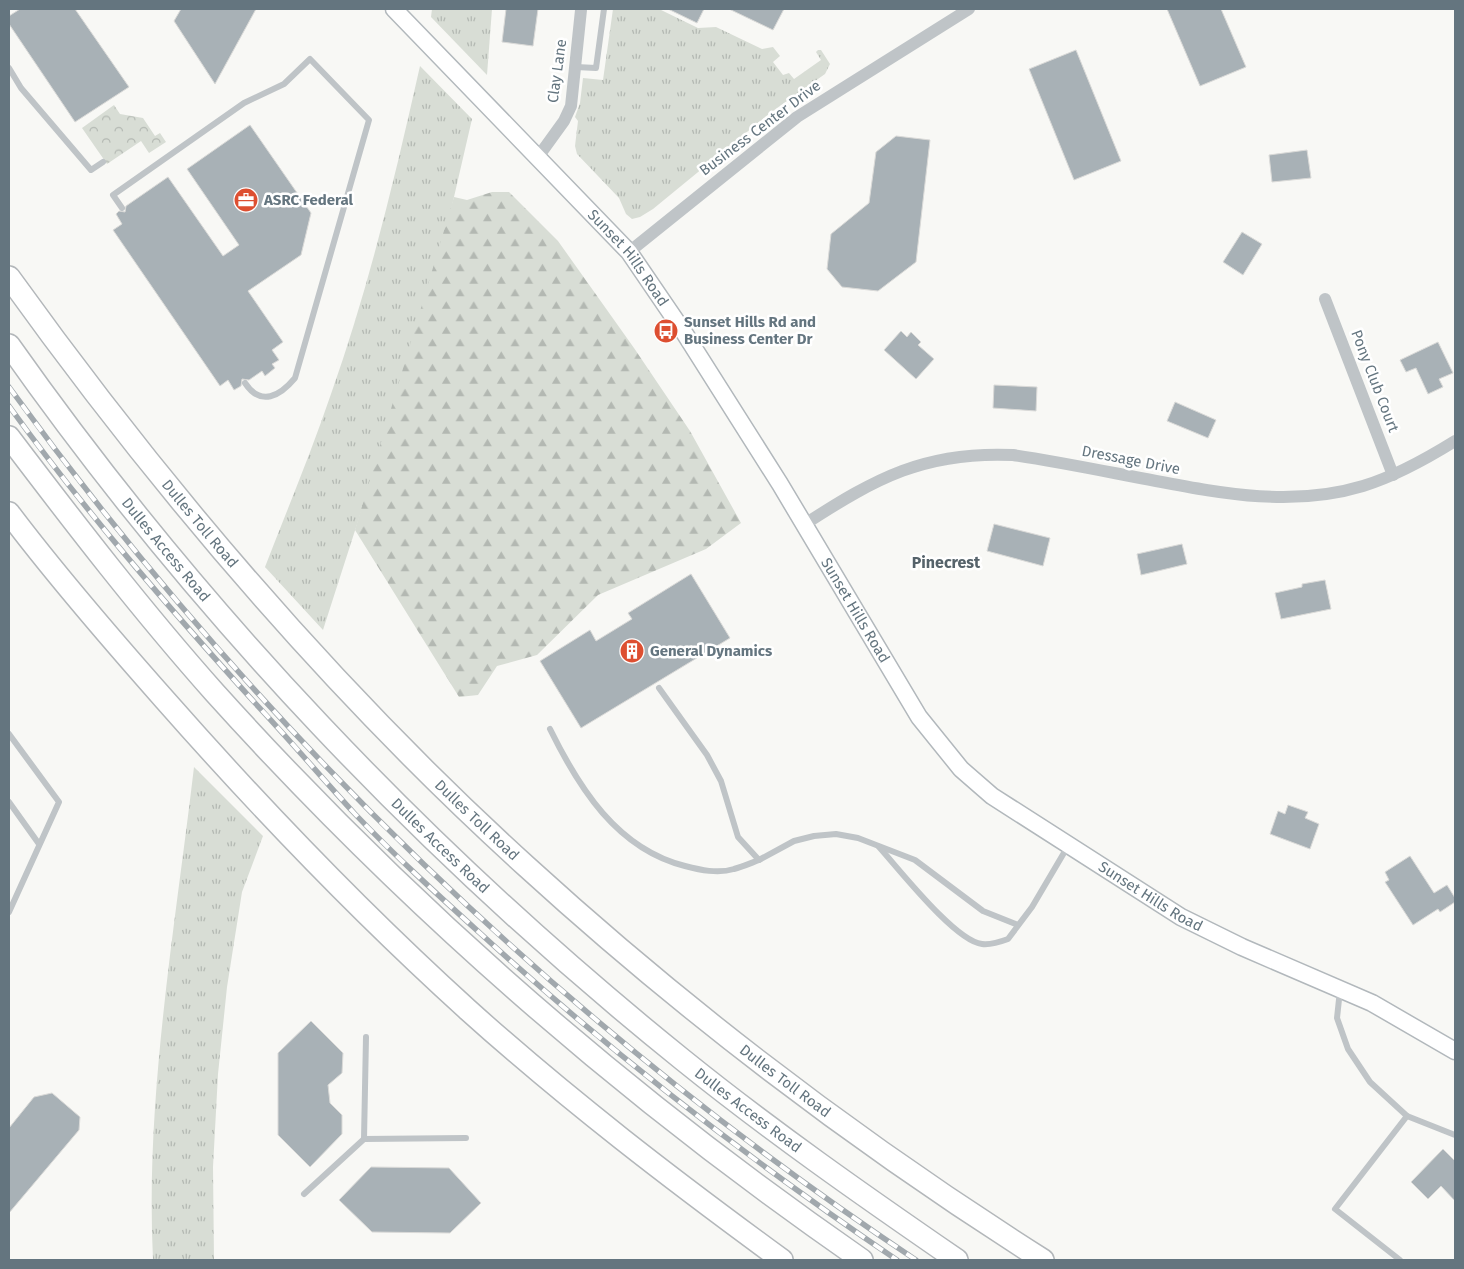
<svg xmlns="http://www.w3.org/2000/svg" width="1464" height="1269" font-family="'Fira Sans',sans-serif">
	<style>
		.grass { fill: url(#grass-tufts) }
		.forest { fill: url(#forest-firs) }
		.park { fill: url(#park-crowns) }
		.building { fill: #a8b1b6; stroke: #dadad8 }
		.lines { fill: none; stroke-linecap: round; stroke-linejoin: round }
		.secondary-casing { stroke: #b2b8bc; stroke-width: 19 }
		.motorway-casing { stroke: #b3b7ba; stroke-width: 24 }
		.service { stroke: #bfc4c7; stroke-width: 6 }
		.minor { stroke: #bfc4c7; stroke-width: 12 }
		.secondary { stroke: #fff; stroke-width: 16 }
		.motorway { stroke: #fff; stroke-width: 21 }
		.rail-casing { stroke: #a1a8ad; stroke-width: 5.5 }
		.rail { stroke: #fff; stroke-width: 4; stroke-dasharray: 11; stroke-linecap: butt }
		.labels { text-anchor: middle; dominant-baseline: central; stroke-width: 5; stroke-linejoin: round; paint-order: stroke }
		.street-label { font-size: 15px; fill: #64757f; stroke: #fff }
		.poi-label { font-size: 15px; font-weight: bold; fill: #64757f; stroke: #fff; text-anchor: start }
		.neighbourhood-label { font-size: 16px; font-weight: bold; fill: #56636b; stroke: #fff }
	</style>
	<defs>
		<pattern id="grass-tufts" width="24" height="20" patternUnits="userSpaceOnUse" patternTransform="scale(1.25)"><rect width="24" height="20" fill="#d8ddd5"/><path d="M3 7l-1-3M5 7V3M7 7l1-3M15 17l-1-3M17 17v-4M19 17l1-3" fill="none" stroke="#b3b8b2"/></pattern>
		<pattern id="forest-firs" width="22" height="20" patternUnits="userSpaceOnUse" patternTransform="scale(1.25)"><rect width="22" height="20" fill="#d8ddd5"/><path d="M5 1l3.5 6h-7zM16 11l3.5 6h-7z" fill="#b3b8b2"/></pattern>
		<pattern id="park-crowns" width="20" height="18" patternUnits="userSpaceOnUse" patternTransform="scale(1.25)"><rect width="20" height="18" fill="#d8ddd5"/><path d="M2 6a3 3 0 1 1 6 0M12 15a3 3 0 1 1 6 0" fill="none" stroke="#b3b8b2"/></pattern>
	</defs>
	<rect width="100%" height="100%" fill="#f8f8f5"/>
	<!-- grass -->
	<g class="grass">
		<polygon points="432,9 492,9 487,75 431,17"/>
		<polygon points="613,9 659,9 698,28 716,27 762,49 773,47 780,56 773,62 783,75 789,73 794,79 821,60 816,52 818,50 821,50 830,64 825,74 770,113 653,209 640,217 632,219 626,214 619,198 577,154 575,146 578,121 575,117 580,103 583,78 603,80"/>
		<path d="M420 66 472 119 433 288 323 630 265 567C287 510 311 453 331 394 369 287 395 177 420 66Z"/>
		<path d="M194 767 263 836 242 892 227 987 218 1074 213 1167 214 1260H153C145 1097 175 929 194 767Z"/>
	</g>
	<!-- forest -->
	<polygon class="forest" points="492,192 509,192 558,241 634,348 690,431 741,523 706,549 598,595 537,655 497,666 478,695 459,697 355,530 454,197 467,200"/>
	<!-- park -->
	<polygon class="park" points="114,105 120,114 143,118 155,136 160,133 166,142 149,153 141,141 107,164 82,128"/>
	<!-- building -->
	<g class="building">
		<polygon points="20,9 75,9 129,87 75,122 9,24 9,16"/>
		<polygon points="181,9 256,9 215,84 174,21"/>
		<polygon points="506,9 538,9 533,46 502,42"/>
		<polygon points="668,9 704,9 697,23"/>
		<polygon points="729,9 784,9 773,30"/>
		<polygon points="1167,9 1221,9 1246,67 1200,86"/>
		<polygon points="1076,50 1121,161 1074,180 1029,69"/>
		<polygon points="250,125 311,213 301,255 248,291 283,342 272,350 279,360 272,364 275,368 265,376 262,371 249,380 242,379 241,386 234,390 228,380 220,386 113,230 122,224 116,214 119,211 125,212 126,206 168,177 223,256 239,245 187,169"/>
		<polygon points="896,136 930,140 916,262 878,291 842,287 827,269 831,234 869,203 876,152"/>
		<polygon points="1307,150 1311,178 1272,182 1269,155"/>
		<polygon points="1242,232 1262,244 1243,275 1223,262"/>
		<polygon points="901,331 907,337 911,332 921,342 918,345 934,359 916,379 884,350"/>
		<polygon points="1438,342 1453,373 1439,379 1443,387 1428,394 1416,368 1406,372 1400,360"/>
		<polygon points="994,385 1037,387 1036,411 993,408"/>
		<polygon points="1175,402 1216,420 1208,438 1167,421"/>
		<polygon points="994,524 1050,538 1043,566 987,551"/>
		<polygon points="1182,544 1187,564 1141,575 1137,554"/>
		<polygon points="691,574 730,638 581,728 540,661 590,630 596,641 632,619 628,613"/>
		<polygon points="1325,580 1331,609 1281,619 1275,593 1302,587 1302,584"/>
		<polygon points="1288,805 1308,812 1305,818 1319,824 1310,849 1270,834 1278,811 1285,814"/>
		<polygon points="1410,856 1434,893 1447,885 1455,898 1455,902 1440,912 1438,909 1413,925 1385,882 1389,880 1385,872"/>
		<polygon points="311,1021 343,1053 342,1073 328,1085 330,1103 342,1115 342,1134 310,1167 278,1135 278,1053"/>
		<polygon points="52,1093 80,1117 79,1130 9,1213 9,1128 34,1097"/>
		<polygon points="1443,1149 1455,1161 1455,1201 1441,1186 1428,1199 1411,1182"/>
		<polygon points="371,1167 449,1168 481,1203 450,1233 372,1232 339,1200"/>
	</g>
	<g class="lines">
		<defs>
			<g id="secondary">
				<path id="s1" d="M394 9 629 252 685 334 780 484 919 717 961 769 992 796 1181 917 1242 947 1372 1003 1455 1051"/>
			</g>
			<g id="motorway">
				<path id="s2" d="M9 277C162 490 333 691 527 867 687 1013 860 1144 1043 1260"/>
				<path id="s3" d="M9 345C198 613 427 854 683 1060 771 1131 864 1196 957 1260"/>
				<path d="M9 437C75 524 142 611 215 693 408 907 625 1096 862 1260"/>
				<path d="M9 513C58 578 111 639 165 700 261 809 361 913 468 1010 568 1100 674 1181 782 1260"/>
			</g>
		</defs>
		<!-- secondary casing -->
		<use href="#secondary" class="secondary-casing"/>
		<!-- motorway casing -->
		<use href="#motorway" class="motorway-casing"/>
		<!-- service -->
		<g class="service">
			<polyline points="576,67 596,68 604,9"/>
			<polyline points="9,68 21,88 91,170 103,162"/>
			<path d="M122 208 113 195 244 103 284 84 310 59 369 120 295 378C280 396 261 407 245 383"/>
			<polyline points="659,688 707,755 721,781 738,837 759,860 794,841 814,836 836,834 858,838 915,860 983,911 1018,925"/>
			<path d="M550 729C579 788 617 849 685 866 700 870 718 874 734 869 742 867 751 863 759 860"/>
			<polyline points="9,734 59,802 9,912"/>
			<polyline points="9,802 39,844"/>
			<path d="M879 847C899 869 955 941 982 944 991 945 1000 942 1008 939L1032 907 1068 846"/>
			<polyline points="1340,990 1337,1018 1348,1049 1370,1082 1407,1116"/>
			<polyline points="364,1139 366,1037"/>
			<polyline points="304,1194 364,1139 466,1138"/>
			<polyline points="1400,1260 1335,1209 1407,1116 1455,1135"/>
		</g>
		<!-- minor -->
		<g class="minor">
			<polyline points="538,157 564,121 571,106 581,10"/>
			<polyline points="629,252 797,117 969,9"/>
			<polyline points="1325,299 1393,475"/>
			<path d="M805 524C876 478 925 451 1013 455 1061 462 1108 472 1156 481 1225 494 1294 507 1363 486 1396 476 1426 459 1455 441"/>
		</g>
		<!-- secondary -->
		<use href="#secondary" class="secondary"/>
		<!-- motorway -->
		<use href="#motorway" class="motorway"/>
		<defs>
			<g id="rail">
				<path d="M9 387C257 729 564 1026 916 1260"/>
				<path d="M9 406C84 510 169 608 255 703 289 739 321 777 355 814 395 856 438 895 481 934 611 1053 751 1161 897 1260"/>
			</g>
		</defs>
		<!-- rail casing -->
		<use href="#rail" class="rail-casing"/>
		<!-- rail -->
		<use href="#rail" class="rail"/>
	</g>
	<!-- icons -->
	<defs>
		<symbol id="office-disc" viewBox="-11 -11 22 22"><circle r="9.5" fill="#dd4f31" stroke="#fff"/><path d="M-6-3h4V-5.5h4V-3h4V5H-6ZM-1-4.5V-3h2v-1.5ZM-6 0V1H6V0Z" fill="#fff"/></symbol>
		<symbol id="bus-disc" viewBox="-11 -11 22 22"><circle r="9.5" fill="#dd4f31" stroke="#fff"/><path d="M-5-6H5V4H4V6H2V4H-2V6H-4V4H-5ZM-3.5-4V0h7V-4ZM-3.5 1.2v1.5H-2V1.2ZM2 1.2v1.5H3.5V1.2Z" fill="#fff"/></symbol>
		<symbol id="building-disc" viewBox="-11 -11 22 22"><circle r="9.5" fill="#dd4f31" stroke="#fff"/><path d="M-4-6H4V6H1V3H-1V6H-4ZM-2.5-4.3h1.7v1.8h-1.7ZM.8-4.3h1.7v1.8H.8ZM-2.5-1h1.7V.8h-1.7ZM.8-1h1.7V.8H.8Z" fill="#fff"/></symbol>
	</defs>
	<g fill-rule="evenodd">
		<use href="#office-disc" x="232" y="186" width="28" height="28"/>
		<use href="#bus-disc" x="652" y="317" width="28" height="28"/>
		<use href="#building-disc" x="618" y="637" width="28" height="28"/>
	</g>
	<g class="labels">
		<!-- street labels -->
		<g class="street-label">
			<text transform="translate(557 71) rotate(-82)">Clay Lane</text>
			<text transform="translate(760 128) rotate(-37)">Business Center Drive</text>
			<text stroke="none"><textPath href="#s1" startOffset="342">Sunset Hills Road</textPath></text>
			<text transform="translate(1375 381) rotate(69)">Pony Club Court</text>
			<text transform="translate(1131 460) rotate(11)">Dressage Drive</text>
			<text stroke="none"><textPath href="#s2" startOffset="312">Dulles Toll Road</textPath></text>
			<text stroke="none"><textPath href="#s3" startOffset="258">Dulles Access Road</textPath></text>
			<text stroke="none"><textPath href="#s1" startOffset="762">Sunset Hills Road</textPath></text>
			<text stroke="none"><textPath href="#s2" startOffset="718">Dulles Toll Road</textPath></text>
			<text stroke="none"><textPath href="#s3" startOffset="662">Dulles Access Road</textPath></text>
			<text stroke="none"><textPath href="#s1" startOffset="1182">Sunset Hills Road</textPath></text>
			<text stroke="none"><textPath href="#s2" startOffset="1122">Dulles Toll Road</textPath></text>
			<text stroke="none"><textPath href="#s3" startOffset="1068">Dulles Access Road</textPath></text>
		</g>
		<!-- poi labels -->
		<g class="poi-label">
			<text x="264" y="200">ASRC Federal</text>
			<text x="684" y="322">Sunset Hills Rd and<tspan x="684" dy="17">Business Center Dr</tspan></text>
			<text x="650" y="651">General Dynamics</text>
		</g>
		<!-- neighbourhood labels -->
		<g class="neighbourhood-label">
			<text x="946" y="562">Pinecrest</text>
		</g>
	</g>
	<!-- border -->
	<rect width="1464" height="1269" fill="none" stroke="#64757f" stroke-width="20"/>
</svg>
